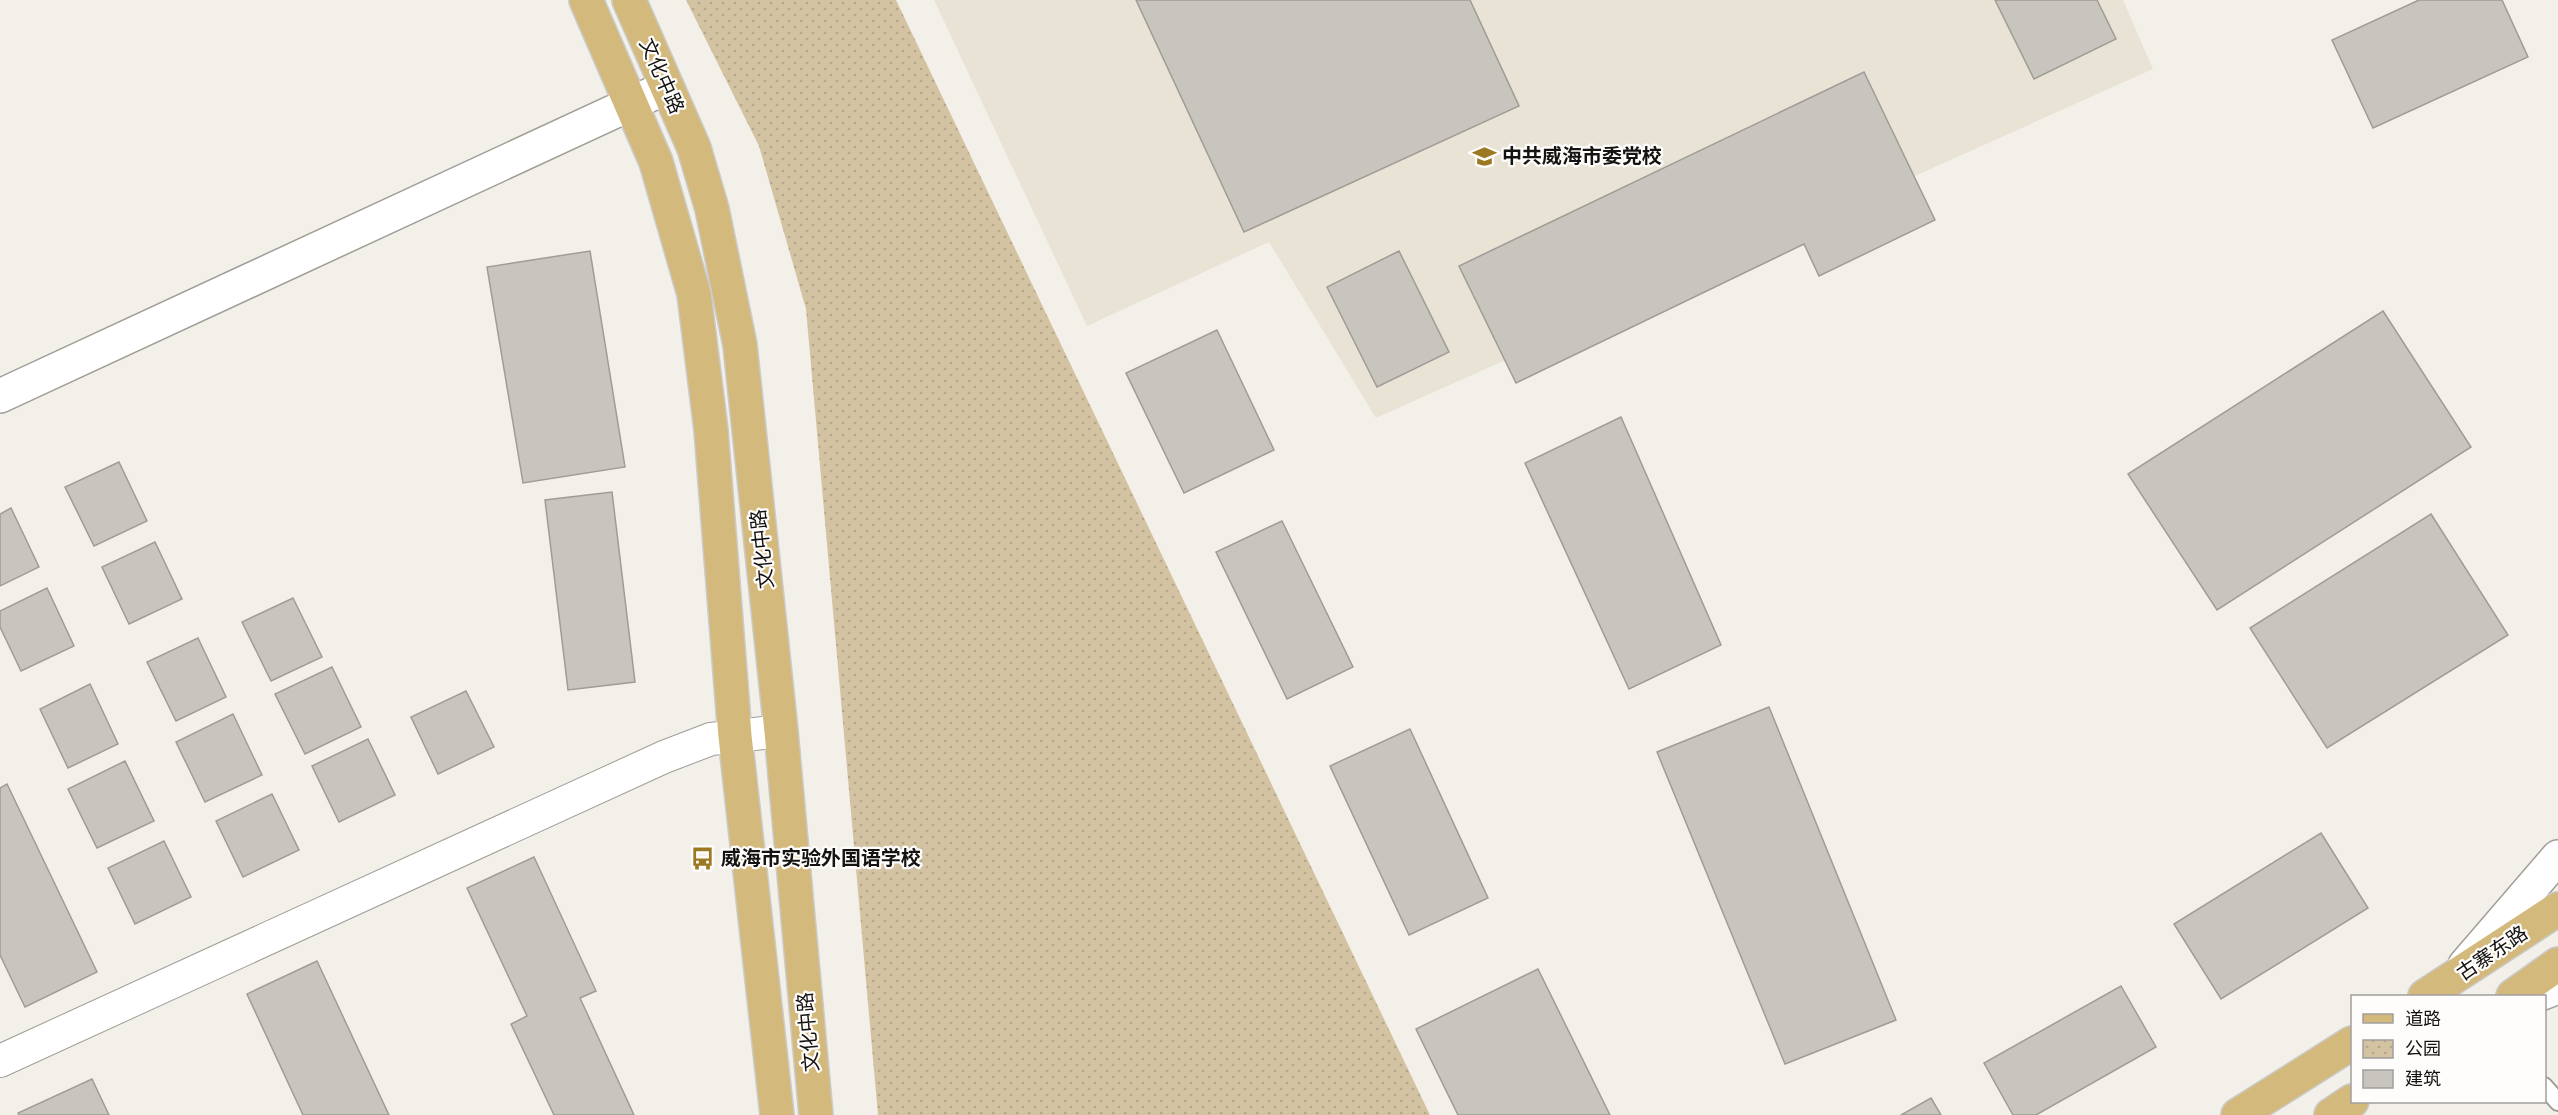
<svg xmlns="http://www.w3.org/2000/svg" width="2558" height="1115" font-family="'Space Grotesk','Noto Sans SC',sans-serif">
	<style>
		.built { fill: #e9e3d5 }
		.park { fill: url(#park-dots) }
		.building { fill: #c8c5be; stroke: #9f9c96; stroke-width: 1.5 }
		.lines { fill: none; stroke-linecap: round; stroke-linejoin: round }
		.lane-casing { stroke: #a09d96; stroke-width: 20 }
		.street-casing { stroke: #a09d96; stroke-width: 34 }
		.secondary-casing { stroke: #a09d96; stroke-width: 36 }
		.primary-casing { stroke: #cbcbcb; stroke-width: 36 }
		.lane { stroke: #fff; stroke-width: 16 }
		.street { stroke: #fff; stroke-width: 32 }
		.secondary { stroke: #fff; stroke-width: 33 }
		.primary { stroke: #d3b97c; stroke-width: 33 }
		.labels { text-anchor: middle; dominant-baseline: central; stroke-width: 4.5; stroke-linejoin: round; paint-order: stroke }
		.street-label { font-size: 20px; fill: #141311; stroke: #fffdfb }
		.poi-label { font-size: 20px; font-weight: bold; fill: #141311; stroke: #fffdfb; text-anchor: start }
	</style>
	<defs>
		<pattern id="park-dots" width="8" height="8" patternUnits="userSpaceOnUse" patternTransform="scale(1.5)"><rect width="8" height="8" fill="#d4c3a2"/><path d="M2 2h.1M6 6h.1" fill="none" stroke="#b5a78a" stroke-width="1.8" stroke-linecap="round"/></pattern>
	</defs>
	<rect width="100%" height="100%" fill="#f3f0e9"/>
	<!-- built -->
	<polygon class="built" points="934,0 2123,0 2153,69 1376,418 1269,242 1087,326"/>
	<!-- park -->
	<polygon class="park" points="686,0 896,0 1430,1115 878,1115 806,309 759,146"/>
	<!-- building -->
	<g class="building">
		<polygon points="1136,0 1470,0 1519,106 1244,232"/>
		<polygon points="1995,0 2097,0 2116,39 2034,79"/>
		<polygon points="2419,0 2502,0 2528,57 2373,128 2332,40"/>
		<polygon points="1864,72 1935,220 1819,276 1804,244 1516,383 1459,266"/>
		<polygon points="590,251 625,467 523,483 487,267"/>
		<polygon points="1399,251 1449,352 1377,387 1327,287"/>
		<polygon points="2383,311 2471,447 2217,610 2128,474"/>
		<polygon points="1217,330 1274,450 1184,493 1126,373"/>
		<polygon points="1621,417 1721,645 1629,689 1525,463"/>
		<polygon points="119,462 147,521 94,546 65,487"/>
		<polygon points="612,492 635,682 568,690 545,500"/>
		<polygon points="11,508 39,567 0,586 0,514"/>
		<polygon points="2431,514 2508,635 2327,748 2250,628"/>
		<polygon points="1282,521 1353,667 1287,699 1216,552"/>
		<polygon points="155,542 182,599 129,624 102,567"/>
		<polygon points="47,588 74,646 21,671 0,627 0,611"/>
		<polygon points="293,598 322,657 271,681 242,622"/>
		<polygon points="198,638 226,697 176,721 147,662"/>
		<polygon points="332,667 361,727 305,754 275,694"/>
		<polygon points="90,684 118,744 68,768 40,709"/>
		<polygon points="466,691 494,747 438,774 411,717"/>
		<polygon points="1769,707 1896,1020 1785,1064 1657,752"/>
		<polygon points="233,714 262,775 205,802 176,742"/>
		<polygon points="1410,729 1488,898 1409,935 1330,766"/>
		<polygon points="368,739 395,795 339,822 312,766"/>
		<polygon points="125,761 154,821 97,848 68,789"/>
		<polygon points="7,784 97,972 25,1007 0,955 0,788"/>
		<polygon points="272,794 299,850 243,877 216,821"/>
		<polygon points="2321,833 2368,908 2221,999 2174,924"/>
		<polygon points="164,841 191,897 135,924 108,868"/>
		<polygon points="534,857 596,991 580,998 634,1115 554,1115 511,1024 527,1016 467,888"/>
		<polygon points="317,961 389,1115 303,1115 247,994"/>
		<polygon points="1538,969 1610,1115 1458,1115 1416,1029"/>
		<polygon points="2121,986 2156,1047 2036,1115 2013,1115 1984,1063"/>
		<polygon points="92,1079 109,1115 19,1115 18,1113"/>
		<polygon points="1931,1098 1941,1115 1901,1115"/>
	</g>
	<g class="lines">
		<defs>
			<polyline id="lane" points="2544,1086 2558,1102"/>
			<polyline id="street" points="0,1061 664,757 711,739 781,731"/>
			<g id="secondary">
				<polyline points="0,396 667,87"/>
				<polyline points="2465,965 2558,857"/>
				<polyline points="2535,996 2558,987"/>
			</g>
			<g id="primary">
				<polyline points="586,0 656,162 694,294 711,430 735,736 777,1115"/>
				<polyline points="629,0 694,148 712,209 740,345 781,731 816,1115"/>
				<polyline points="2425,996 2558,909"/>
				<polyline points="2513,996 2558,964"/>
				<polyline points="2238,1115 2352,1043"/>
				<polyline points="2331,1115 2352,1101"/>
			</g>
		</defs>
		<!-- lane casing -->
		<use href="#lane" class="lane-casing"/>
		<!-- street casing -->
		<use href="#street" class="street-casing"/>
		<!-- secondary casing -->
		<use href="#secondary" class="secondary-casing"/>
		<!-- primary casing -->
		<use href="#primary" class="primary-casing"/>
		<!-- lane -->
		<use href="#lane" class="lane"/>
		<!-- street -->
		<use href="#street" class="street"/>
		<!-- secondary -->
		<use href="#secondary" class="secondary"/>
		<!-- primary -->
		<use href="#primary" class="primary"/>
	</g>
	<!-- icons -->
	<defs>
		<symbol id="school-bare" viewBox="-9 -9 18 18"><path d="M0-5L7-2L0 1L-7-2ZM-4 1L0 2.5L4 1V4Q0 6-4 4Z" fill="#9c7823" stroke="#fffdfb" stroke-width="2.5" paint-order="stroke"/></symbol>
		<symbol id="bus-bare" viewBox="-9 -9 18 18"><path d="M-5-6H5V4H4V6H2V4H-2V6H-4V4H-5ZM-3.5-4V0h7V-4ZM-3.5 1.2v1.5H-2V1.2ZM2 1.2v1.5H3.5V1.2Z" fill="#9c7823" stroke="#fffdfb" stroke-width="2.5" paint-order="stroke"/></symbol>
	</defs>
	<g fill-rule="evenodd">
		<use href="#school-bare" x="1468" y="140" width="33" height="33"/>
		<use href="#bus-bare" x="686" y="842" width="33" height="33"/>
	</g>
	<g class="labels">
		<!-- street labels -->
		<g class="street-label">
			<text transform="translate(662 76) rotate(66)">文化中路</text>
			<text transform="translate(762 549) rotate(-96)">文化中路</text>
			<text transform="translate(2492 953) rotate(-34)">古寨东路</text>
			<text transform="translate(808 1032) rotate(-95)">文化中路</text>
		</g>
		<!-- poi labels -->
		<g class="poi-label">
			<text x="1502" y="156">中共威海市委党校</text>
			<text x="721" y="858">威海市实验外国语学校</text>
		</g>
	</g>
	<!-- legend -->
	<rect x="2351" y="995" width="195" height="108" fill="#fffdfb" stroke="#a19f9d" stroke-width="1.5"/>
	<rect x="2363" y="1014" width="30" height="9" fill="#d3b97c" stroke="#a19f9d" stroke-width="1.5"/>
	<text x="2405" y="1025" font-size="18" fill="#141311">道路</text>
	<rect x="2363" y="1040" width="30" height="18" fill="url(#park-dots)" stroke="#a19f9d" stroke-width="1.5"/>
	<text x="2405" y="1055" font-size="18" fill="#141311">公园</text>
	<rect x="2363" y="1070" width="30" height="18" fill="#c8c5be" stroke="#a19f9d" stroke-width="1.5"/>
	<text x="2405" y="1085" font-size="18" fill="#141311">建筑</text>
</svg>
